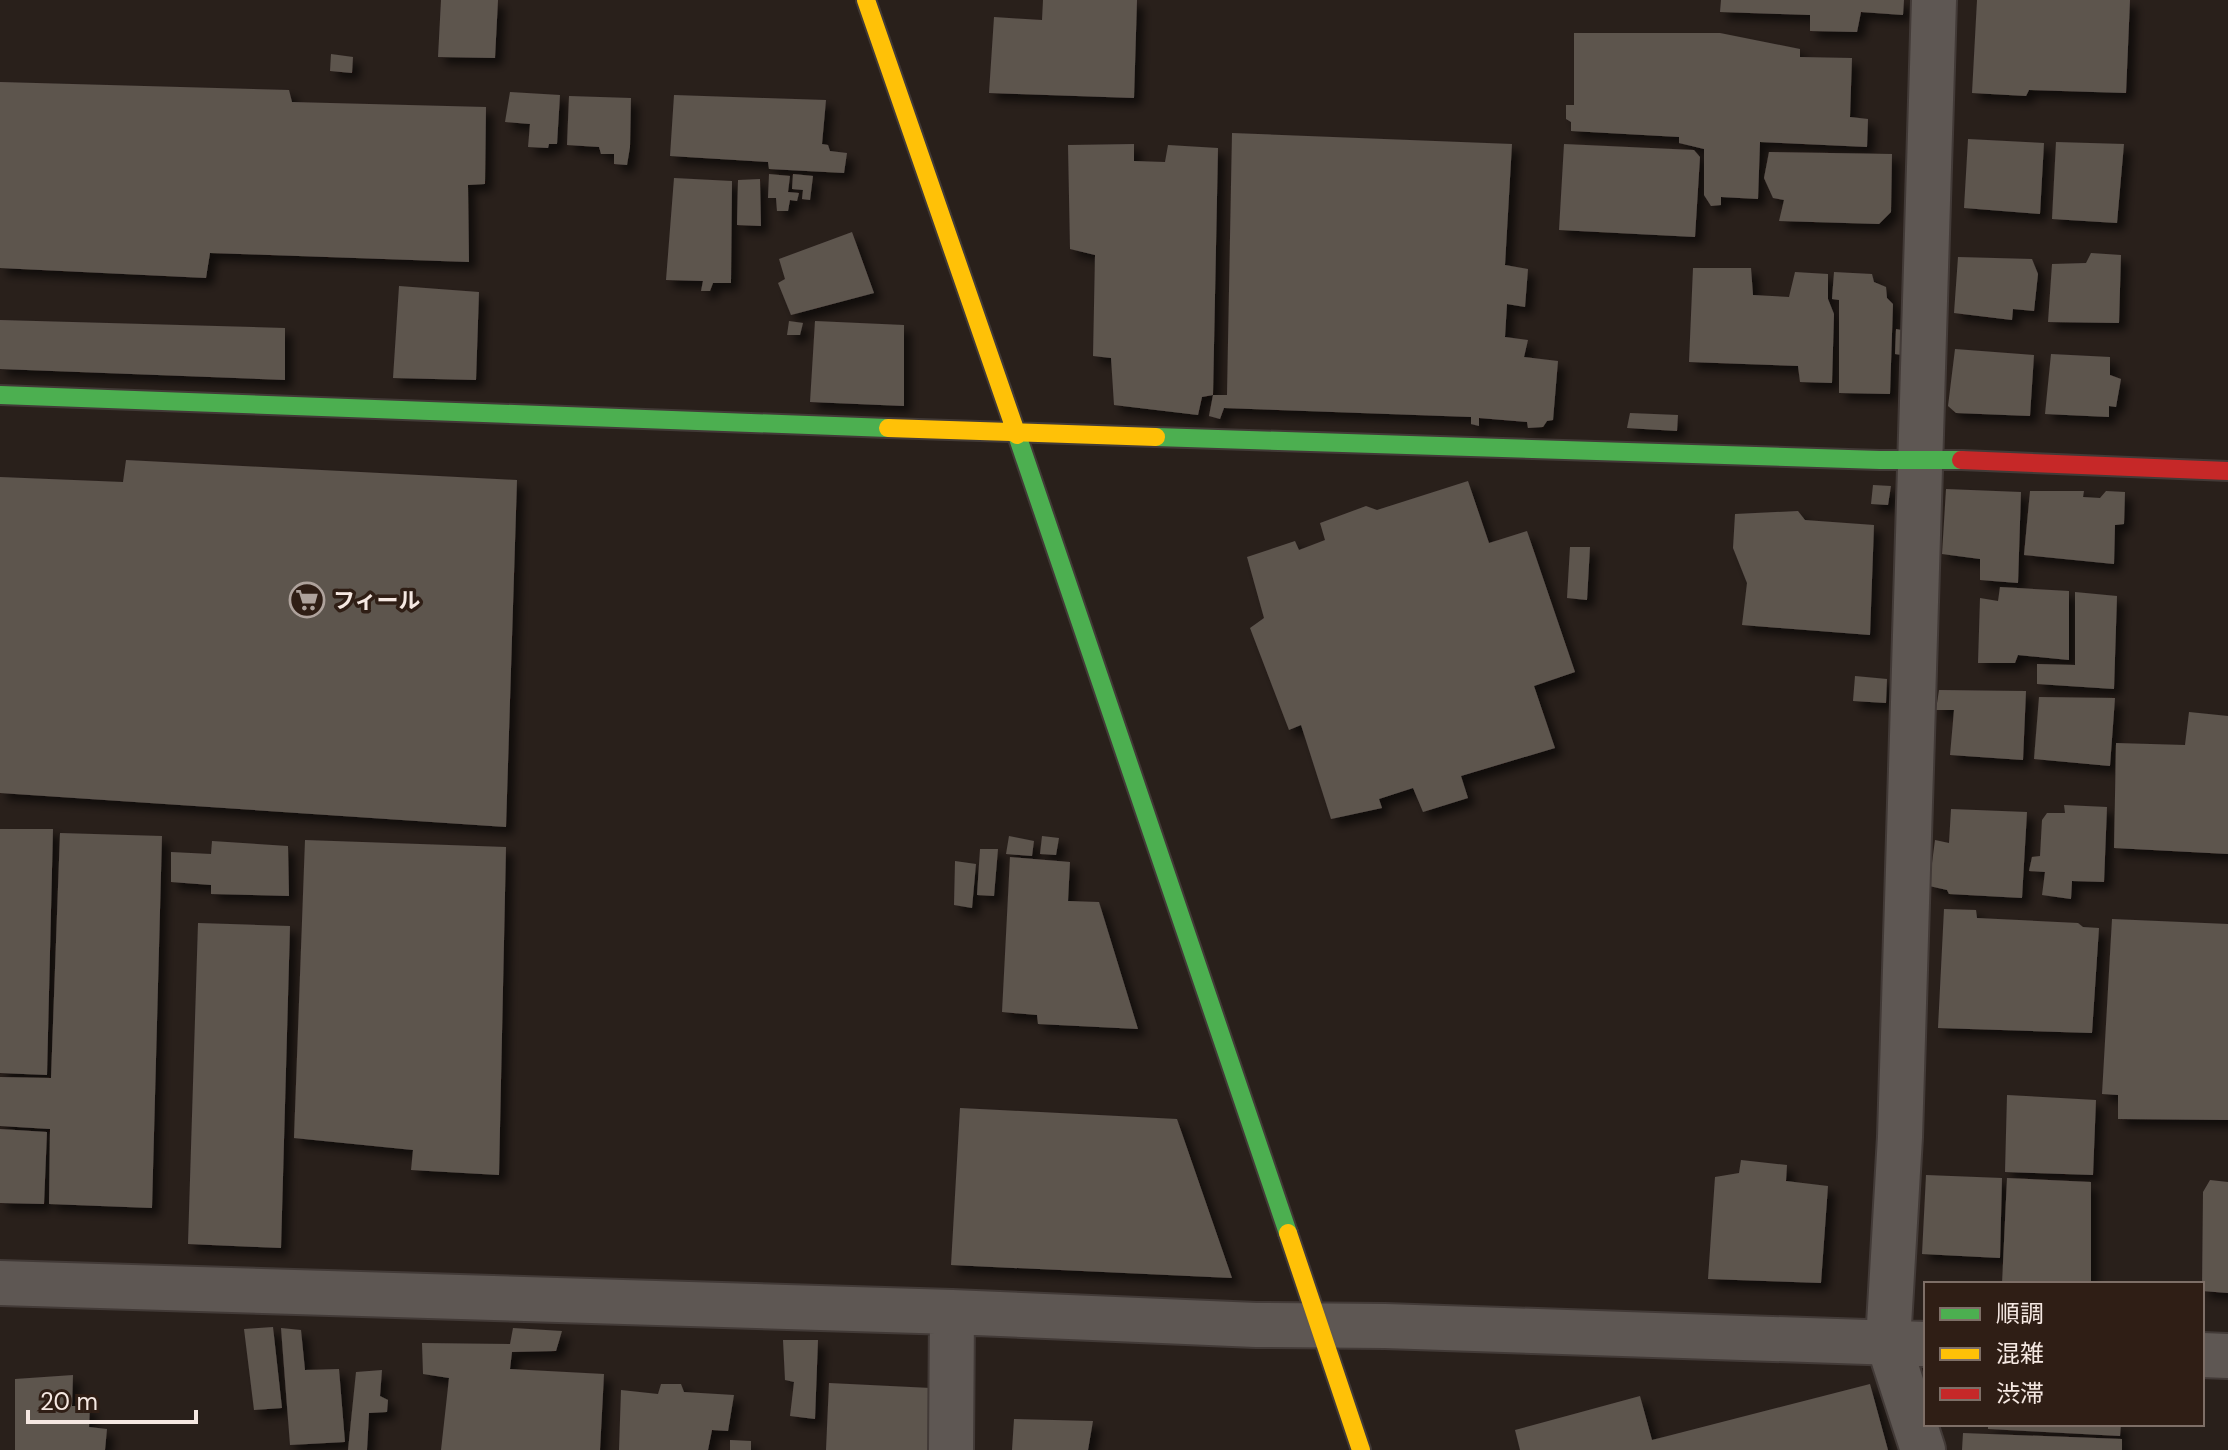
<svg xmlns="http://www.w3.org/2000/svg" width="2228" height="1450" font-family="'DM Sans','Noto Sans JP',sans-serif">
<defs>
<filter id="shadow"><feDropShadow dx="7" dy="7" stdDeviation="4" flood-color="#0009"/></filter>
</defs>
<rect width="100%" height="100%" fill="#29201b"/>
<path fill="#5d544e" filter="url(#shadow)" d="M441,0H498L495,58L438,57Z
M1043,0H1137L1134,98L989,93L994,17L1042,20Z
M1721,0H1904L1903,15L1861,12L1857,32L1810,31V15L1720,12Z
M1977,0H2130L2126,93L2029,90L2026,96L1972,93Z
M1574,33H1720L1800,49V57L1852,58L1850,117L1868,119L1867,147L1760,142L1758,199L1721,197V205L1711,206L1704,195V149L1679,143V137L1571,131V122L1566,119V105H1574Z
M331,54L353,57L352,73L330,71Z
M0,82L289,90L292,102L486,107L485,184L468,185L469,262L210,253L206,278L0,268Z
M510,92L560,95L557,144H549L548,148L528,147L530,124L505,122Z
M674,95L826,100L822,144L828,145L830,151L847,153L844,173L769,169L768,162L670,156Z
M569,96L631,98L630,147L627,165L614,164V154H601L599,147L567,145Z
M1232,133L1512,144L1505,265L1528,269L1525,307L1507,304L1505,337L1528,340L1524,357L1558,361L1553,420L1547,421L1543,427L1528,428L1527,422L1479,418V426L1471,424V417L1224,408L1220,419L1209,416L1213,395L1202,397L1198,415L1114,405L1111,358L1093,356L1095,255L1070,249L1068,145L1134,144V161L1165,162L1168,145L1218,148L1213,395H1227Z
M1968,139L2044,143L2040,214L1964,208Z
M2056,142L2124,144L2117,223L2052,219Z
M1564,144L1694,150L1700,157L1695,237L1559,230Z
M1769,152L1892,154L1891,212L1879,224L1779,221L1784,200L1773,198L1764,178Z
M769,174L790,176L788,192L799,193L797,201L790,200L788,211H777L776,198H768Z
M793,174L813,176L810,200L802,199L803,190L792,189Z
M674,178L732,181L731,283H713L710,291H701L703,281L666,280Z
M760,179L761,226L737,225L738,180Z
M852,232L874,293L791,315L778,283L785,279L779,259Z
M2091,253L2121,255L2119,323L2048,322L2052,264L2086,263Z
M1958,257L2032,259L2038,274L2034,311L2013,309L2012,320L1954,313Z
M1693,268H1751L1753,295L1789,297L1795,272L1828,274V299L1834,314L1832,383L1800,382L1798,366L1689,362Z
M1834,272L1872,274L1874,282L1886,287L1887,298L1893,304L1890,394L1839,393V300L1832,299Z
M399,286L479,292L476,380L393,378Z
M0,320L285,328V380L0,369Z
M789,321L803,323L800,335H787Z
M815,321L904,325V406L810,402Z
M1896,329L1911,332L1909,356L1895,354Z
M1955,349L2034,355L2030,416L1956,413L1948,406Z
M2051,354L2110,357V375L2121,379L2116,407L2109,406V417L2045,414Z
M1630,413L1678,415L1677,431L1627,428Z
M126,460L517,480L506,827L0,793V477L123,482Z
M1468,481L1489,543L1527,531L1575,672L1534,686L1555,748L1461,776L1468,798L1423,812L1413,788L1379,799L1382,808L1331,819L1301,725L1289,730L1250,628L1264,618L1247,557L1295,541L1299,550L1325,540L1320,523L1366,506L1377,510Z
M1873,485L1891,486L1888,505L1871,504Z
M1946,489L2021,492L2018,583L1980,580V559L1942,554Z
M2030,491H2084L2083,497L2100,498L2106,491L2125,492L2124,524L2115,525L2114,564L2024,555Z
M1798,511L1805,520L1874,525L1870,635L1742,625L1747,583L1733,548L1735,514Z
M1570,547H1590L1587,600L1567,598Z
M2000,587L2069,591V660L2018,655L2015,663H1978L1980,598L1998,601Z
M2075,592L2117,596L2114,689L2037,684V664L2075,665Z
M1855,676L1887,679L1886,703L1853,701Z
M1939,690L2026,691L2023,760L1950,755L1954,710H1936Z
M2039,697L2115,698L2110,766L2034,759Z
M2189,712L2228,716V854L2114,848L2116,743L2185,745Z
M2064,805L2107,807L2104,882L2072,881L2071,899L2042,895L2045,872L2029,871L2032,857L2040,856L2042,820L2047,813H2065Z
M1951,809L2027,812L2022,898L1949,894L1947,890L1929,886L1935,840L1949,843Z
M0,829H53L47,1075L0,1073Z
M60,833L162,836L152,1208L49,1204L50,1129L0,1126V1077L51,1078Z
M1009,836L1034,841L1032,856L1006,854Z
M1042,836L1059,838L1056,855L1040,854Z
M305,840L506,847L499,1175L411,1170L413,1150L294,1138Z
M212,841L288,846L289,896L211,894V885L171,882V852L211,854Z
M980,849H998L994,896L977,895Z
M1010,857L1070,862L1068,901L1099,902L1138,1029L1038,1024L1037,1015L1002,1012Z
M955,861L976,864L972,908L954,905Z
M1944,909L1976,910L1977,918L2078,923L2083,927L2099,928L2092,1033L1938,1028Z
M2112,919L2228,924V1120L2118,1119V1095L2102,1094Z
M198,923L290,926L281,1248L188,1244Z
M2007,1095L2096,1100L2093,1175L2005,1172Z
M960,1108L1177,1119L1232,1278L951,1265Z
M0,1129L47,1132L44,1204L0,1203Z
M1741,1160L1787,1165L1786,1181L1828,1186L1821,1283L1708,1279L1715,1177L1739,1173Z
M1926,1175L2002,1178L2000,1258L1922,1254Z
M2007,1178L2091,1182V1284H2002Z
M2210,1180L2228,1182V1293L2202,1291L2203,1192Z
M273,1327L282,1408L254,1410L244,1329Z
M281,1328L301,1330L305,1370L339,1369L345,1442L290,1445Z
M513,1328L562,1331L556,1351L512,1352L510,1369L604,1374L600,1450H441L449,1378L423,1374L422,1343L510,1344Z
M783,1340H818L815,1419L790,1416L794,1382L785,1380Z
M382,1370L380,1396L388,1400L387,1412L369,1413L367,1450H348L356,1372Z
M73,1375L72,1406H90L89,1427L107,1429L105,1450H15V1379Z
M829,1383L931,1388L928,1450H826Z
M661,1384H681L684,1392L734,1395L728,1431L712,1430L708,1450H619L621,1390L658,1394Z
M1870,1384L1888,1450H1520L1515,1430L1640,1396L1652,1440Z
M1014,1419L1093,1421L1088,1450H1012Z
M1988,1424H2121L2120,1436L1988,1429Z
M1963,1433L2122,1439V1450H1962Z
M730,1440L751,1441V1450H730Z"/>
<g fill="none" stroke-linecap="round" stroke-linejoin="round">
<g stroke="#423a37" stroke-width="48">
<path id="street" d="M0,1283L952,1312L1256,1325L1385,1326L1926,1344
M2202,1355L2228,1356
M951,1450L952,1312
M1923,1450L1888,1342L1900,1137L1934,0"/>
</g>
<g stroke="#423a37" stroke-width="22">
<path id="fast" d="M0,395L888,428
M1017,435L1288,1233
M1156,437L1880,460H1961"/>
</g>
<g stroke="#423a37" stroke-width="22">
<path id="slow" d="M866,0L1017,435
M888,428L1156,437
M1288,1233L1361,1450"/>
</g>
<g stroke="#423a37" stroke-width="22">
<path id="jam" d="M1961,460L2228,471"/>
</g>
<use href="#street" stroke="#5e5753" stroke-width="44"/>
<use href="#fast" stroke="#4caf50" stroke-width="18"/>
<use href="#slow" stroke="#ffc107" stroke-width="18"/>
<use href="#jam" stroke="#c62828" stroke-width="18"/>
</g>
<defs>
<g id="supermarket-ring" transform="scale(1.8)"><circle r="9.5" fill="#2f1e15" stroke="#aea29c" stroke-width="1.5"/><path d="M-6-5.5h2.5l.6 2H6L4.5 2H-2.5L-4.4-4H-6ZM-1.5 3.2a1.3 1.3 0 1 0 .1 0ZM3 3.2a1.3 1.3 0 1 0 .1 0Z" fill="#aea29c"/></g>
</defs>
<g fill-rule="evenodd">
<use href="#supermarket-ring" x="307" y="600"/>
</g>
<g text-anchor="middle" stroke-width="7" stroke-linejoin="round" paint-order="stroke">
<g font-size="22" font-weight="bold" fill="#f5e8e2" stroke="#2f1e15" text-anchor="start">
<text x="333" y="608">フィール</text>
</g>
</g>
<rect x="1924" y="1282" width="280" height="144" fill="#2f1e15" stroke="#7e6f67" stroke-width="2"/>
<rect x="1940" y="1308" width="40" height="12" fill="#4caf50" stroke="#7e6f67" stroke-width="2"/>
<text x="1996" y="1322" font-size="24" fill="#f5e8e2">順調</text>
<rect x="1940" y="1348" width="40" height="12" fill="#ffc107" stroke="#7e6f67" stroke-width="2"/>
<text x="1996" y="1362" font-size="24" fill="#f5e8e2">混雑</text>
<rect x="1940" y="1388" width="40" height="12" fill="#c62828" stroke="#7e6f67" stroke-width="2"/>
<text x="1996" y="1402" font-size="24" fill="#f5e8e2">渋滞</text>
<path d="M28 1410v12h168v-12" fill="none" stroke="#f5e8e2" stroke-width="4"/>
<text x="40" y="1410" font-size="24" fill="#f5e8e2" stroke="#2f1e15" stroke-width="6" paint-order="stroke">20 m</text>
</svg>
